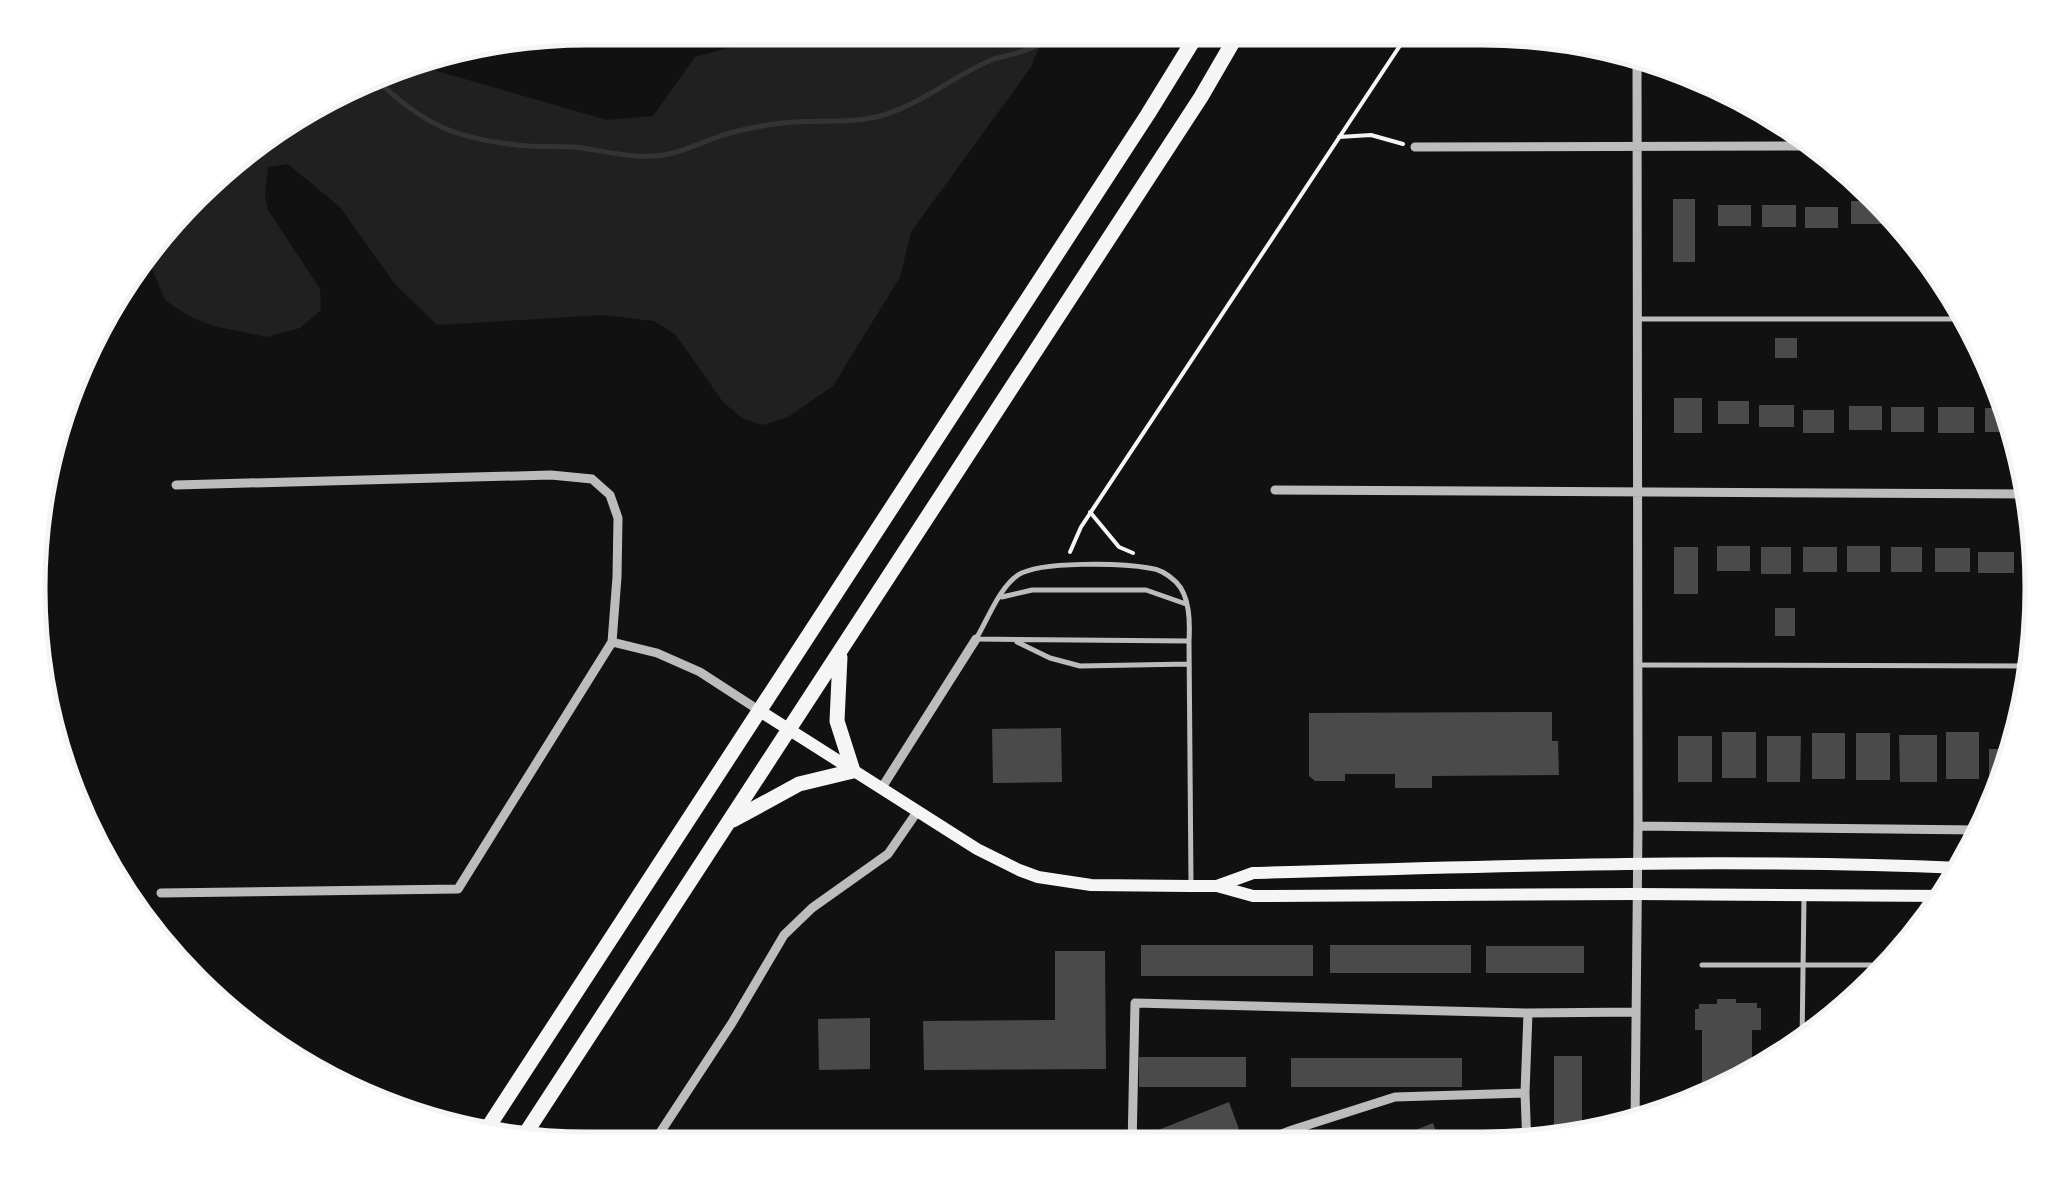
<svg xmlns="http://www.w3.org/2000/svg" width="2070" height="1177" font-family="Rubik,sans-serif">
<rect width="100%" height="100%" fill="#111"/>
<path fill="#202020" d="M799,28H1047L1031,67L911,232L900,277L833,386L788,417L763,425L742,418L723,402L675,334L654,321L603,315L437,325L395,284L340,207L288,164L268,167L265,196L268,210L320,289L321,310L300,328L267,337L213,326L187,315L165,300L150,264L141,256L247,143L409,57L415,56L423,67L607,120L653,116L695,57Z"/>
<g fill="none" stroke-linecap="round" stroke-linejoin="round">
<path stroke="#333" stroke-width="5" d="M373,76C423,126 458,140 528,146C543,147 558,146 574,147C603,150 635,160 664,155C682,152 698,144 715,138C733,131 755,127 774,124C809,118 846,125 880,116C920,105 952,77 989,61C1001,56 1014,55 1026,50C1045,42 1063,35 1082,28"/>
</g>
<path fill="#4a4a4a" d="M1673,199H1695V262H1673Z
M1851,201H1872L1884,213V224H1851Z
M1718,205H1751V226H1718Z
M1762,205H1796V227H1762Z
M1805,207H1838V228H1805Z
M1775,338H1797V358H1775Z
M1674,398H1702V433H1674Z
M1718,401H1749V424H1718Z
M1759,405H1794V427H1759Z
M1849,406H1882V430H1849Z
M1891,407H1924V432H1891Z
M1938,407H1974V433H1938Z
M1985,408H2002L2012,432H1985Z
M1803,410H1834V433H1803Z
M1717,546H1750V571H1717Z
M1847,546H1880V572H1847Z
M1674,547H1698V594H1674Z
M1761,547H1791V574H1761Z
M1803,547H1837V572H1803Z
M1891,547H1922V572H1891Z
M1935,548H1970V572H1935Z
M2027,548H2032V569H2027Z
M1978,552H2014V573H1978Z
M1775,608H1795V636H1775Z
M1552,712V741H1558L1559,775L1432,776V788H1395V774H1345V781H1315L1309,776V713Z
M1061,728L1062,782L993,783L992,729Z
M1722,732H1756V778H1722Z
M1946,732H1979V779H1946Z
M1812,733H1845V779H1812Z
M1856,733H1890V780H1856Z
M1899,735H1937V782H1900Z
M1678,736H1712V782H1678Z
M1767,736H1801L1800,782H1767Z
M1989,749H2011L2000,775H1989Z
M1141,945H1313V976H1141Z
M1330,945H1471V973H1330Z
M1486,946H1584V973H1486Z
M1055,951H1105L1106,1069L924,1070L923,1021L1055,1020Z
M1717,999H1736V1003H1757V1008H1761V1030H1752V1079L1702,1101V1030H1695V1009H1699V1004H1717Z
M870,1018V1069L819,1070L818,1019Z
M1554,1056H1582V1136L1554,1141Z
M1139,1057H1246V1087H1139Z
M1291,1058H1462V1087H1291Z
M1229,1102L1239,1129L1191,1148H1136L1133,1140Z
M1433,1123L1442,1148H1371Z"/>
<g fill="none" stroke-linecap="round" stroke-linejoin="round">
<path stroke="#f5f5f5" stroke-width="4" d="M1339,137L1371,135L1403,144
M1090,512L1119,547L1133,553
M1070,552L1081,527L1411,29"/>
<path stroke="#bcbcbc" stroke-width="5" d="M1638,319H1965
M1002,597L1032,590H1146L1186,604
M1189,641C1190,622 1190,596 1176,582C1169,575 1159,569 1149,568C1122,563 1040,561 1018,575C999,588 988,619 976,639L1189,641L1191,883
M1017,642L1050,658L1080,666L1189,664
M1640,665L2032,666
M1702,965H1895
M1802,1044L1804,897"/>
<path stroke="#bcbcbc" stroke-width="9" d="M1415,147L1817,146
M1275,490L2032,494
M612,642L657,653L700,672L760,711
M881,789L976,639
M1638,826L1977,830
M161,893L458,889L612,642L617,577L618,518L610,495L592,479L551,475L176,485
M1635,1125L1638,826L1637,52
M1527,1147L1525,1093L1528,1013
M650,1148L732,1023L784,935L812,908L888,854L917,812
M1132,1148L1135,1003L1528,1013L1636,1012
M1246,1148L1292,1130L1395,1097L1525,1093"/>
<path stroke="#f5f5f5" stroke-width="12" d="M760,711L977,849L1019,870L1038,877L1091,885L1191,886H1217L1253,873C1489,866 1725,858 1961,868
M1217,886L1253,896L1636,894L1950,896"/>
<path stroke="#f5f5f5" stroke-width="15" d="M733,820L799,784L853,771L837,721L840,657
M483,1135L1148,114L1201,28
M520,1142L1201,97L1241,28"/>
</g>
<path d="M0 0H2070V1177H0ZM588 45H1482A543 543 0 0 1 2025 588V589A543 543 0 0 1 1482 1132H588A543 543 0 0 1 45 589V588A543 543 0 0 1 588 45Z" fill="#fff" fill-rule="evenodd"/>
<path fill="none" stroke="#f5f5f5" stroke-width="5" d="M588 45H1482A543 543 0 0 1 2025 588V589A543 543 0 0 1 1482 1132H588A543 543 0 0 1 45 589V588A543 543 0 0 1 588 45Z"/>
</svg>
